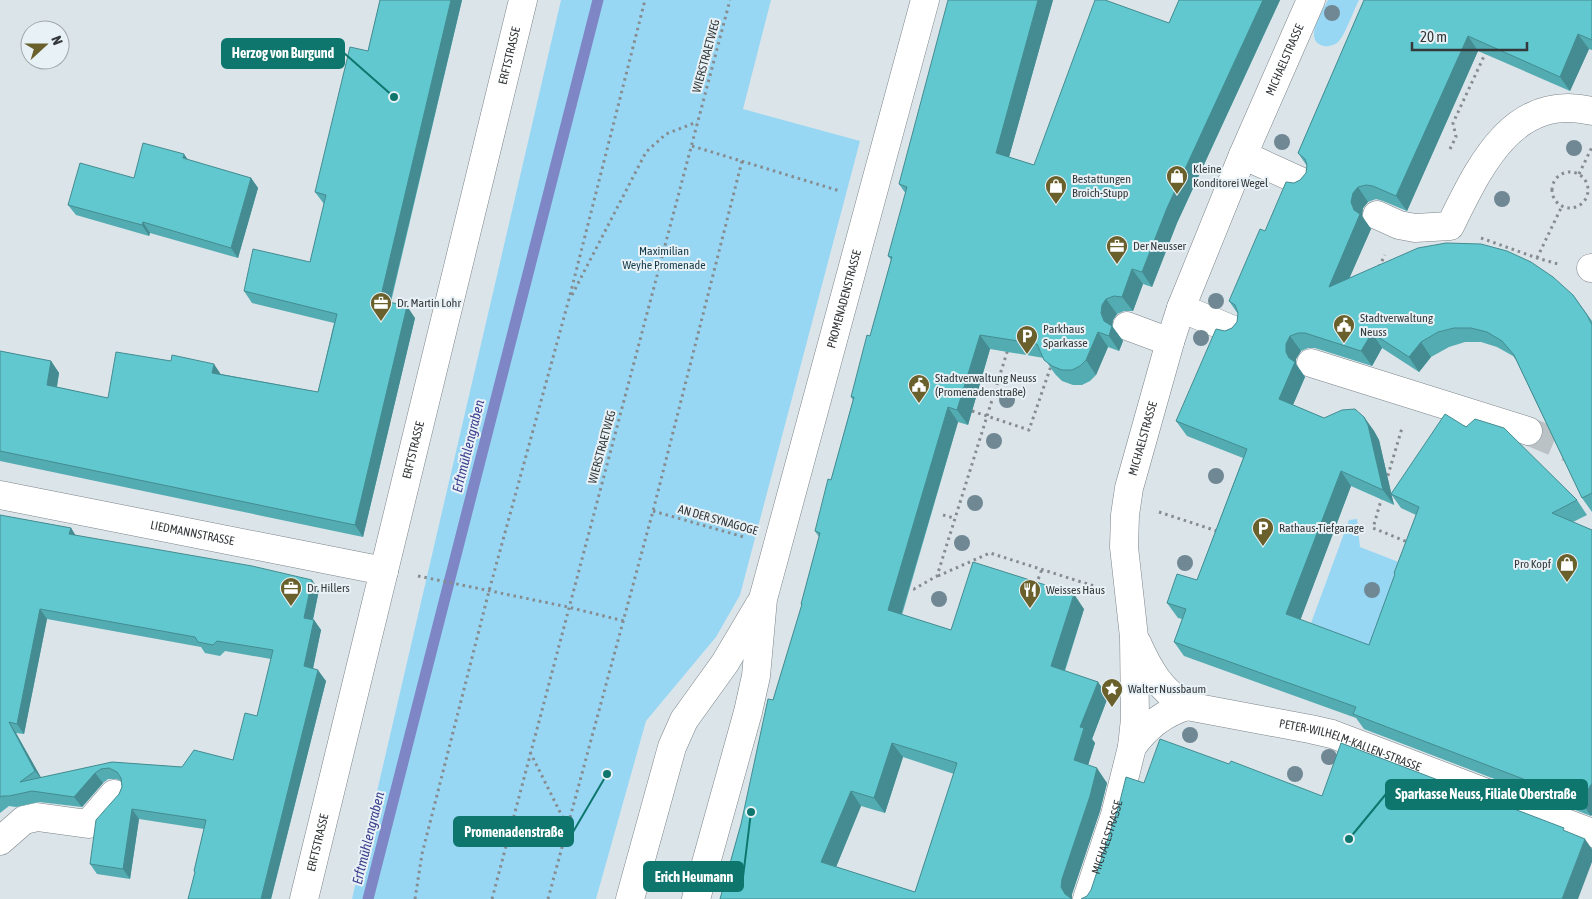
<svg xmlns="http://www.w3.org/2000/svg" width="1592" height="899" font-family="'Asap Condensed',sans-serif">
<rect width="100%" height="100%" fill="#dbe4e9"/>
<path fill="#98d7f3" d="M561,0H771L743,109L860,141L740,595L716,637L646,721L596,899H352Z
M1328,0H1359C1354,9 1345,36 1338,42C1335,45 1328,47 1324,46C1302,41 1322,12 1328,0Z
M1357,519L1360,547L1401,563L1372,647L1311,623L1349,520Z"/>
<g fill="none" stroke-linecap="round" stroke-linejoin="round">
<path stroke="#7e86c5" stroke-width="11" d="M368,899L598,0"/>
<path stroke="#bac2c6" stroke-width="28" stroke-dasharray="28 14" stroke-linecap="butt" d="M1528,431L1592,458"/>
<g stroke="#7c8489" stroke-width="29">
<g id="minor">
<path d="M1243,155L1302,182"/>
<path d="M1377,215L1399,225L1415,228L1450,226C1479,168 1512,92 1592,111"/>
<path d="M1591,268H1592"/>
<path d="M1181,308L1233,330"/>
<path d="M1127,326L1170,342"/>
<path d="M1311,363L1528,431"/>
<path id="s1" d="M0,495L384,571"/>
<path id="s2" d="M1137,643C1149,670 1161,691 1187,706L1310,729L1332,734L1592,833"/>
<path d="M1132,747C1146,727 1163,713 1187,706"/>
<path d="M0,841L24,820L37,817L88,824L114,794"/>
<path id="s3" d="M304,899L523,0"/>
<path d="M630,899L672,747L684,720L725,663L760,604"/>
<path id="s4" d="M696,899L748,712L756,676L763,599L925,0"/>
<path id="s5" d="M1087,899L1115,815L1132,747L1135,719L1134,637L1124,547L1125,515L1129,488L1170,342L1181,308L1243,155L1311,0"/>
</g>
</g>
<path stroke="#868c90" stroke-width="3" stroke-dasharray="2.5 4" stroke-linecap="butt" d="M692,146L840,191
M1450,149L1456,137L1453,123L1486,52
M1552 190a18 18 0 1 1 36 0a18 18 0 1 1-36 0Z
M1579,174L1592,147
M1481,238L1537,258L1558,264
M1537,258L1562,206
M1379,267L1385,255
M572,295L646,152L666,134L697,122
M972,411L1029,430L1051,366
M1386,482L1402,428
M1382,497L1373,528L1410,543
M653,511L744,537
M1159,512L1220,532
M943,515L954,518
M418,576L568,607L624,621
M938,576L990,553L1094,586
M1036,585L1042,569
M907,587L914,589L937,576L1008,349
M530,752L567,826
M415,899L422,854L489,591L569,299L645,0
M492,899L730,0
M548,899L653,511L742,161"/>
<use href="#minor" stroke="#fff" stroke-width="28"/>
</g>
<g fill="#6f8893">
<circle cx="1332" cy="13" r="8"/>
<circle cx="1282" cy="142" r="8"/>
<circle cx="1574" cy="148" r="8"/>
<circle cx="1502" cy="199" r="8"/>
<circle cx="1216" cy="301" r="8"/>
<circle cx="1201" cy="338" r="8"/>
<circle cx="1007" cy="400" r="8"/>
<circle cx="994" cy="441" r="8"/>
<circle cx="1216" cy="476" r="8"/>
<circle cx="975" cy="503" r="8"/>
<circle cx="962" cy="543" r="8"/>
<circle cx="1185" cy="563" r="8"/>
<circle cx="1372" cy="590" r="8"/>
<circle cx="939" cy="599" r="8"/>
<circle cx="1190" cy="735" r="8"/>
<circle cx="1329" cy="757" r="8"/>
<circle cx="1295" cy="774" r="8"/>
</g>
<path fill="#53acb2" fill-rule="evenodd" d="M380,0H462L391,302L415,318L363,537L0,461V351L51,361L59,373L57,387L108,398L221,374L318,392L334,323L252,303L244,291L310,262L324,204L315,192L368,51Z
M1053,0L1009,157L1034,165L1169,23L1179,0H1280L1177,223L1152,287L1143,284L1133,311H1124L1117,314L1113,320L1112,326L1123,341L1119,351L1108,347L1096,375L1090,381L1082,385H1073L1062,381L1055,374L1044,358L990,349L968,425L958,422L902,615L951,630L1084,609L1065,671L1098,682L1108,697L1092,739L1095,743L1088,765L1107,783L1100,811L1072,894V899H720L741,824L773,700L802,605L801,604L819,537L815,531L831,480L853,400L851,397L870,336L891,260L888,256L906,194L899,184ZM903,757L954,774L915,892L836,867L861,806L885,813Z
M1364,0H1592V50L1589,49L1570,91L1478,51L1407,211L1383,201L1376,199L1368,202L1363,208L1362,216L1371,229L1349,278L1573,295L1592,321V512L1582,498L1516,360L1513,356L1497,347L1481,342H1465L1449,347L1431,357L1419,372L1382,348L1372,366L1315,348H1308L1301,351L1296,359V364L1305,377L1293,405L1324,418L1364,417L1374,431L1379,440L1391,493L1577,500L1587,515L1573,522L1592,530L1591,816L1364,729L1356,718L1184,656L1174,642L1182,619L1178,618L1167,603L1197,580L1243,458L1187,436L1176,421L1225,331L1232,328L1237,322L1238,314L1229,301L1265,231L1294,183L1300,180L1306,173L1307,166L1298,153ZM1351,486L1394,505L1391,494L1401,508L1416,515L1394,573L1395,574L1369,645L1300,620Z
M188,160L251,178L258,188L238,258L150,233L149,236L76,215L68,205L134,178Z
M0,515L71,528L75,535L319,590L313,620H314L321,630L313,669L326,681L271,899H188L195,873L194,871L204,829L139,819L130,879L97,874L90,864L122,787L121,781L116,779H108L103,783L82,807L39,802L16,807L9,806L0,813ZM47,619L201,647L205,653L220,656L225,651L271,659L257,716L233,760L182,767L112,762L41,778L16,733L24,734Z"/>
<path fill="#448c91" d="M451,0H462L388,311L380,300Z
M1038,0H1053L1006,168L996,153Z
M1263,0H1280L1177,223L1152,287L1142,272L1167,208Z
M1578,34L1589,49L1570,91L1560,77Z
M1468,36L1478,51L1407,211L1396,196Z
M184,154L191,164L183,158Z
M251,178L258,188L238,258L231,248Z
M1358,187L1368,202L1363,208L1362,216L1371,229L1339,302L1329,287L1354,210L1351,202L1353,193Z
M143,222L150,233L149,236L142,225Z
M1132,269L1143,284L1133,311L1122,297Z
M1106,299L1117,314L1113,320L1112,328V326L1123,341L1119,351L1109,336L1104,321L1101,313L1102,305Z
M407,306L415,318L363,537L355,525Z
M1098,332L1108,347L1096,375L1086,360Z
M1372,333L1382,348L1372,366L1361,351Z
M980,335L990,349L968,425L957,410Z
M1290,336L1301,351L1296,359V364L1305,377L1289,414L1279,399L1286,352V344Z
M1421,342L1431,357L1419,372L1409,357Z
M51,361L59,373L55,397L47,385Z
M214,364L222,376L212,373Z
M948,407L958,422L898,625L888,610Z
M1364,417L1374,431L1379,440L1394,505L1383,490Z
M1341,471L1351,486L1297,629L1286,614Z
M71,528L78,539L69,534Z
M312,580L319,590L311,628L304,618Z
M1074,594L1084,609L1061,681L1051,666Z
M40,609L47,619L24,734L17,724Z
M314,620L321,630L311,677L304,666Z
M318,670L326,681L271,899H261Z
M1098,682L1108,697L1092,739L1095,743L1085,775L1074,760L1080,727Z
M9,722L16,733L43,781L35,771Z
M892,743L903,757L885,813L874,798Z
M1097,768L1107,783L1100,811L1072,894V899L1065,894L1061,887L1062,879Z
M95,773L103,783L82,807L74,797Z
M1592,783V815L1591,816L1581,801Z
M851,791L861,806L832,877L821,862Z
M132,809L139,819L130,879L123,869Z
M1585,839L1592,849V862L1578,899H1562Z"/>
<path fill="#61c8cf" stroke="#448c91" fill-rule="evenodd" d="M380,0H451L380,300L407,306L355,525L0,451V351L51,361L47,385L108,398L116,352L171,361L172,355L214,364L212,373L318,392L337,314L244,291L253,249L310,262L326,195L315,192L350,47L368,51Z
M948,0H1038L996,153L1034,165L1095,0H1105L1169,23L1179,0H1263L1167,208L1142,272L1132,269L1122,297L1114,296L1106,299L1102,305L1101,313L1104,321L1112,326L1109,336L1098,332L1086,360L1080,366L1072,370H1062L1052,366L1044,360L1037,344L980,335L957,410L948,407L888,610L951,630L973,562L1074,594L1051,666L1098,682L1080,727L1084,728L1074,760L1097,768L1090,796L1062,879L1061,887L1065,894L1072,899H720L741,824L768,699L773,700L802,604H801L820,533L815,531L828,479L831,480L854,397H851L867,335L870,336L892,257L888,256L907,187L899,184ZM892,743L957,763L915,892L821,862L851,791L874,798Z
M1364,0H1592V40L1578,34L1560,77L1468,36L1396,196L1373,186L1366,185L1358,187L1353,193L1351,202L1354,210L1360,214L1329,287L1418,248L1446,243L1481,244L1507,251L1531,262L1553,277L1573,295L1587,315L1592,325V493L1582,498L1514,355L1502,341L1487,332L1471,328H1454L1438,332L1421,342L1409,357L1372,333L1361,351L1305,333H1298L1290,336L1286,344V352L1289,358L1295,362L1279,399L1324,418L1342,410L1355,409L1364,417L1368,425L1383,490L1341,471L1286,614L1369,645L1395,574L1394,573L1419,507L1391,494L1445,414L1466,427L1475,419L1504,428L1577,500L1552,513L1592,530V783L1581,801L1353,714L1356,707L1174,642L1186,609L1167,603L1177,574L1197,580L1247,449L1176,421L1216,329L1225,331L1232,328L1237,322L1238,313L1235,305L1229,301L1260,229L1265,231L1286,182L1294,183L1300,180L1306,173L1307,165L1305,159L1298,153Z
M143,143L184,154L183,158L251,178L231,248L143,222L142,225L68,205L80,163L134,178Z
M0,515L71,528L69,534L252,566L312,580L304,618L314,620L304,666L318,670L261,899H188L195,872L194,871L206,820L132,809L123,869L90,864L96,820L119,794L122,787L121,778L117,772L109,768L101,769L95,773L74,797L32,791L9,796H2L0,797ZM40,609L195,637L198,642L213,645L217,641L273,650L257,716L245,713L233,760L194,750L182,767L112,762L20,782L35,771L9,722L17,724Z
M1160,739L1229,764L1231,761L1322,796L1341,743L1564,828L1563,830L1585,839L1562,899H1081L1087,896L1091,890L1119,805L1126,777L1144,783Z"/>
<defs>
<g id="shop-pin" transform="scale(1.125)"><path d="M0 17L-7.5 6A9.5 9.5 0 1 1 7.5 6Z" fill="#69602c" stroke="#e8f2f6"/><path d="M-5-2.5h2.3a2.7 3.5 0 0 1 5.4 0H5L5.5 6h-11ZM-1.5-2.5h3a1.5 2.3 0 0 0-3 0Z" fill="#fff"/></g>
<g id="office-pin" transform="scale(1.125)"><path d="M0 17L-7.5 6A9.5 9.5 0 1 1 7.5 6Z" fill="#69602c" stroke="#e8f2f6"/><path d="M-6-3h4V-5.5h4V-3h4V5H-6ZM-1-4.5V-3h2v-1.5ZM-6 0V1H6V0Z" fill="#fff"/></g>
<g id="civic-pin" transform="scale(1.125)"><path d="M0 17L-7.5 6A9.5 9.5 0 1 1 7.5 6Z" fill="#69602c" stroke="#e8f2f6"/><path d="M-.6-6.5H3V-4.5H.6V-3L4-1V1h2V6H-6V1h2V-1L-.6-3ZM-1.2 2.5V6h2.4V2.5Z" fill="#fff"/></g>
<g id="parking-pin" transform="scale(1.125)"><path d="M0 17L-7.5 6A9.5 9.5 0 1 1 7.5 6Z" fill="#69602c" stroke="#e8f2f6"/><path d="M-3.5-5.5H1a3.5 3.5 0 0 1 0 7H-1V5.5H-3.5ZM-1-3.4V-.6H.8a1.4 1.4 0 0 0 0-2.8Z" fill="#fff"/></g>
<g id="restaurant-pin" transform="scale(1.125)"><path d="M0 17L-7.5 6A9.5 9.5 0 1 1 7.5 6Z" fill="#69602c" stroke="#e8f2f6"/><path d="M-5-6h1v4h1v-4h1v4h1v-4h1v5L-1.5 .5V6h-2V.5L-5-1ZM5-6V6H3V1.5H1.5Q1.5-4 5-6Z" fill="#fff"/></g>
<g id="sight-pin" transform="scale(1.125)"><path d="M0 17L-7.5 6A9.5 9.5 0 1 1 7.5 6Z" fill="#69602c" stroke="#e8f2f6"/><path d="M0-6L1.8-2.2L6-1.7L2.9 1.2L3.7 5.4L0 3.3L-3.7 5.4L-2.9 1.2L-6-1.7L-1.8-2.2Z" fill="#fff"/></g>
</defs>
<g fill-rule="evenodd">
<use href="#shop-pin" x="1177" y="176"/>
<use href="#shop-pin" x="1056" y="186"/>
<use href="#office-pin" x="1117" y="246"/>
<use href="#office-pin" x="381" y="303"/>
<use href="#civic-pin" x="1344" y="325"/>
<use href="#parking-pin" x="1027" y="336"/>
<use href="#civic-pin" x="919" y="385"/>
<use href="#parking-pin" x="1263" y="528"/>
<use href="#shop-pin" x="1567" y="564"/>
<use href="#office-pin" x="291" y="588"/>
<use href="#restaurant-pin" x="1030" y="590"/>
<use href="#sight-pin" x="1112" y="689"/>
</g>
<g text-anchor="middle" stroke-width="4" stroke-linejoin="round" paint-order="stroke">
<g font-size="12" fill="#36393b" stroke="#e8f2f6">
<text dy="4" stroke="none"><textPath href="#s3" startOffset="868">ERFTSTRASSE</textPath></text>
<text transform="translate(706 56) rotate(-75)" y="4">WIERSTRAETWEG</text>
<text dy="4" stroke="none"><textPath href="#s5" startOffset="875">MICHAELSTRASSE</textPath></text>
<text dy="4" stroke="none"><textPath href="#s4" startOffset="619">PROMENADENSTRASSE</textPath></text>
<text dy="4" stroke="none"><textPath href="#s5" startOffset="470">MICHAELSTRASSE</textPath></text>
<text transform="translate(602 447) rotate(-75)" y="4">WIERSTRAETWEG</text>
<text dy="4" stroke="none"><textPath href="#s3" startOffset="462">ERFTSTRASSE</textPath></text>
<text transform="translate(718 520) rotate(16)" y="4">AN DER SYNAGOGE</text>
<text dy="4" stroke="none"><textPath href="#s1" startOffset="196">LIEDMANNSTRASSE</textPath></text>
<text dy="4" stroke="none"><textPath href="#s2" startOffset="250">PETER-WILHELM-KALLEN-STRASSE</textPath></text>
<text dy="4" stroke="none"><textPath href="#s5" startOffset="65">MICHAELSTRASSE</textPath></text>
<text dy="4" stroke="none"><textPath href="#s3" startOffset="58">ERFTSTRASSE</textPath></text>
</g>
<g font-size="12" fill="#36393b" stroke="#e8f2f6" text-anchor="start">
<text x="1193" y="173">Kleine<tspan x="1193" dy="14">Konditorei Wegel</tspan></text>
<text x="1072" y="183">Bestattungen<tspan x="1072" dy="14">Broich-Stupp</tspan></text>
<text x="1133" y="250">Der Neusser</text>
<text x="397" y="307">Dr. Martin Lohr</text>
<text x="1360" y="322">Stadtverwaltung<tspan x="1360" dy="14">Neuss</tspan></text>
<text x="1043" y="333">Parkhaus<tspan x="1043" dy="14">Sparkasse</tspan></text>
<text x="935" y="382">Stadtverwaltung Neuss<tspan x="935" dy="14">(Promenadenstraße)</tspan></text>
<text x="1279" y="532">Rathaus-Tiefgarage</text>
<text x="1551" y="568" text-anchor="end">Pro Kopf</text>
<text x="307" y="592">Dr. Hillers</text>
<text x="1046" y="594">Weisses Haus</text>
<text x="1128" y="693">Walter Nussbaum</text>
</g>
<g font-size="12" fill="#163c4c" stroke="#e8f2f6">
<text x="664" y="255">Maximilian<tspan x="664" dy="14">Weyhe Promenade</tspan></text>
</g>
<g font-size="14" font-style="italic" fill="#3f418e" stroke="#e8f2f6">
<text transform="translate(468 446) rotate(-76)" y="5">Erftmühlengraben</text>
<text transform="translate(368 838) rotate(-76)" y="5">Erftmühlengraben</text>
</g>
</g>
<path fill="none" stroke="#0f766e" stroke-width="2" d="M394 97L344 53M1349 839L1386 794M607 774L573 832M751 812L743 877"/>
<g fill="#0f766e" stroke="#e8f2f6" stroke-width="2">
<circle cx="394" cy="97" r="5"/>
<circle cx="1349" cy="839" r="5"/>
<circle cx="607" cy="774" r="5"/>
<circle cx="751" cy="812" r="5"/>
</g>
<g fill="#0f766e" stroke="#0f766e" stroke-width="2">
<rect x="222" y="39" width="122" height="29" rx="5"/>
<rect x="1386" y="780" width="201" height="29" rx="5"/>
<rect x="454" y="817" width="119" height="29" rx="5"/>
<rect x="644" y="862" width="99" height="29" rx="5"/>
</g>
<g font-size="14" text-anchor="middle" font-weight="bold" fill="#fff">
<text x="283" y="58">Herzog von Burgund</text>
<text x="1486" y="799">Sparkasse Neuss, Filiale Oberstraße</text>
<text x="514" y="837">Promenadenstraße</text>
<text x="694" y="882">Erich Heumann</text>
</g>
<g transform="translate(45 45) rotate(69)"><circle r="24" fill="#e8f2f6" stroke="#a1a8ab"/>
<path d="M0-4L9 19L0 12L-9 19Z" fill="#69602c"/>
<text y="-8" font-size="14" font-weight="bold" text-anchor="middle" fill="#36393b">N</text>
</g>
<path d="M1412 42v8h115v-8" fill="none" stroke="#36393b" stroke-width="2.5"/>
<text x="1420" y="42" font-size="15" fill="#36393b" stroke="#e8f2f6" stroke-width="4" paint-order="stroke">20 m</text>
</svg>
